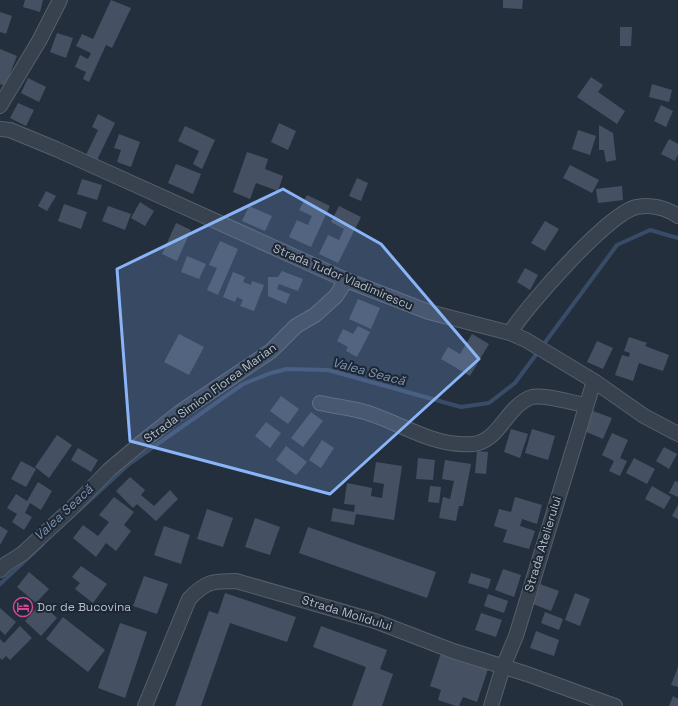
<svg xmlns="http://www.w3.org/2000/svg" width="678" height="706" font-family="'Space Grotesk',sans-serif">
<rect width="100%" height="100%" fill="#242f3e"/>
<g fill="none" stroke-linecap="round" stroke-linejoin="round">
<path stroke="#394c67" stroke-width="4" d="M77,512L129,464L243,384L271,373L287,369L328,370L461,407L489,403L515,383L617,245L650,230L678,238
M0,584L43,544"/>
</g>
<path fill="#455162" d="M25,0H43L40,12L23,7Z
M111,0L131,8L112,48L106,45L89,82L83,79L86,72L75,67L80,55L88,59L91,53L76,46L82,34L93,39Z
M503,0H523L522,9L503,8Z
M0,12L12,16L6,34L0,32Z
M620,27H632L631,46H620Z
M57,33L73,38L66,58L50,52Z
M0,49L17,56L5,86L0,84Z
M591,77L603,85L598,92L625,111L617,124L577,97Z
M28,78L46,87L39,102L21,93Z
M652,84L672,90L669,102L649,97Z
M18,103L34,110L26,126L10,118Z
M661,105L673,111L666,127L654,121Z
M98,114L115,123L97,160L86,155L98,130L92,127Z
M279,123L296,131L288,150L271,142Z
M599,125L613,133L616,160L606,162L604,150H599Z
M185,126L215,140L202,169L193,164L199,151L178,141Z
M578,130L596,136L590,155L572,149Z
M119,134L140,142L131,167L117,162L121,150L114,148Z
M669,139L678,144V154L675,161L661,154Z
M247,152L268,159L265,169L283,176L278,191L256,183L250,199L233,192Z
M176,164L201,174L193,194L168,183Z
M570,165L599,180L592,193L563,178Z
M357,178L368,183L361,201L349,196Z
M82,179L102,185L97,200L77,194Z
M622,186L623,200L598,203L596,189Z
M46,191L56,196L47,211L38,206Z
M307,195L330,206L311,247L289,237L297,220L308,225L312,216L299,210Z
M140,202L154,211L145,226L131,218Z
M64,204L87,212L81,229L58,221Z
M108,206L131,214L125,230L102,221Z
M249,206L272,216L265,231L242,221Z
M339,206L361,217L338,263L319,254L328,235L339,240L344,229L331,222Z
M545,221L559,229L545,251L531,243Z
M176,223L191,230L177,261L162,254Z
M220,241L238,249L218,295L207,290L217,268L209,265Z
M187,256L206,264L199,279L181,272Z
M525,268L538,275L530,290L517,282Z
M282,271L303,279L298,291L279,284L277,289L290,294L286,304L268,296V277H278Z
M233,272L245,277L243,282L251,285L252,281L264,285L254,311L240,306L243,300L237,297L235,302L223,297Z
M358,299L380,308L371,329L349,319Z
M358,326L370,332L357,357L346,351L348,347L337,341L343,329L353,334Z
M179,334L204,347L189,375L164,362Z
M472,334L489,344L470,376L441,359L448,347L460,354Z
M629,337L647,343L645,346L669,355L663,371L639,363L633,381L615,375L622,355L629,357L630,353L624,351Z
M597,341L613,348L603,369L587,362Z
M281,396L299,409L288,424L270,411Z
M593,411L612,418L603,439L584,431Z
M311,412L323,421L303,447L291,438Z
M266,422L281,433L270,448L255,436Z
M511,429L528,434L520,458L504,452Z
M532,429L555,436L548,460L525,453Z
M612,433L628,440L620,458L627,461L620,476L609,471L614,461L602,455Z
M57,435L72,445L49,478L35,467Z
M322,440L334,448L321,468L309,460Z
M286,446L307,462L296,475L276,460Z
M664,447L677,454L669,469L656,461Z
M78,448L98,460L91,472L71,460Z
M477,451L488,452L486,474L475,473Z
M418,458L435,460L433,480L416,479Z
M634,458L655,469L647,484L626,473Z
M445,460L471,464L463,506H459L456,521L439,518L443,497L450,499L454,481L442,479Z
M21,461L36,469L26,487L11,479Z
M376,462L402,466L394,520L356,514L354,525L331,521L333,508L354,512L355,505L344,504L347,483L372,488L371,496L382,498L384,484L373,482Z
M130,477L145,490L141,495L154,506L170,490L178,499L156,521L137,504L133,508L116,491Z
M675,481L678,482V497L669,493Z
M38,482L52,491L41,510L30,503L25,513L32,517L24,530L12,522L17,514L7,508L16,494L27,501Z
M430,486L441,487L439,503L428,502Z
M652,486L671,497L664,509L645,499Z
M114,497L134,512L124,525L131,531L116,551L106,543L96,557L73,538L83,525L98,536L109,522L99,515Z
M515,497L542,505L537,524L522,519L520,526L535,531L529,549L503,542L507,530L494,526L499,509L511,512Z
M678,505V519L672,516Z
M207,509L233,518L223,547L197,539Z
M255,518L280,527L270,555L245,547Z
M0,526L8,531L0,545Z
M164,526L190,535L181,564L154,555Z
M308,527L436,572L427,598L299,553Z
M81,566L107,584L93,603L75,589L80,583L72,577Z
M503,569L521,575L514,597L495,590Z
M29,572L49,589L36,603L17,587Z
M471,573L491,579L488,589L468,583Z
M144,576L168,584L157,614L133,606Z
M540,584L559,591L551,611L533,604Z
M225,593L296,617L287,642L230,623L201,706H175L209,611L218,614Z
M575,593L590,599L580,626L565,620Z
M488,594L508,601L504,613L484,606Z
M41,603L57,618L41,636L25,621Z
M0,608L16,622L5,635L0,630Z
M545,612L563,619L559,630L541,623Z
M481,613L502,620L496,637L475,630Z
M63,617L105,650L88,672L46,639Z
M120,623L147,632L125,698L98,688Z
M20,626L32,638L10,660L6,656L2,660L0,658V639L4,643Z
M321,626L387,650L380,669L393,674L382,706H352L366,667L313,647Z
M536,631L559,640L554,656L530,648Z
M441,653L488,669L477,702L463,697L459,706H456L438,700L441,690L430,686Z
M678,667V687L671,685Z
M673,696L678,699V706H669Z"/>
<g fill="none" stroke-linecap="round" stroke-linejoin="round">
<g stroke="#565f6c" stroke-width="16">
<path id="minor" d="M0,106L39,41L60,0
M0,129L10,130L56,149L346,280L429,312L510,333L526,340L594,381L644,416L678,434
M510,333C525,308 610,211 637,207C650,204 667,208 678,216
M320,403C337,407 355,408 371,414C406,426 435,447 473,444C499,442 507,405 532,397C543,394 573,403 586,405
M0,570L6,564L22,554L70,510L109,470L146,439L179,413L271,351L296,326L315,315L336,296L346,280
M145,706L189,599C206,581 213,581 236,581L375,621L453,651L527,674L615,706
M491,706L503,667L516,636L594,381"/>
</g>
<use href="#minor" stroke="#38414e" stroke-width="14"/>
</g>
<path fill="#8ab4f8" fill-opacity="0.2" stroke="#8ab4f8" stroke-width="3" stroke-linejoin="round" d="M283,189L381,244L479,359L330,494L130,441L117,269Z"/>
<defs>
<g id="hotel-ring" transform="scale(1)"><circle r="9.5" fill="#1d2633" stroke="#d1479c" stroke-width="1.5"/><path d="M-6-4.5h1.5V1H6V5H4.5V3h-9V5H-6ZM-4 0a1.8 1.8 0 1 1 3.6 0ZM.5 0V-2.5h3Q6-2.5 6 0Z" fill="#d1479c"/></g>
</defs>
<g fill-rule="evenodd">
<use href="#hotel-ring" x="23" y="607"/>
</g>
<g text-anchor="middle" stroke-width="4" stroke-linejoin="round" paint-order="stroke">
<g font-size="12" fill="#b4bcc9" stroke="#1d2633">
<text transform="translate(343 277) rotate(23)" y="4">Strada Tudor Vladimirescu</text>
<text transform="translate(210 393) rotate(-36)" y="4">Strada Simion Florea Marian</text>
<text transform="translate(543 544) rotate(-73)" y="4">Strada Atelierului</text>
<text transform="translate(347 613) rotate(17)" y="4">Strada Molidului</text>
</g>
<g font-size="12" fill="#b4bcc9" stroke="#1d2633" text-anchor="start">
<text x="37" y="611">Dor de Bucovina</text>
</g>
<g font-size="13" font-style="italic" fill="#7c92b1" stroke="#1d2633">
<text transform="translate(369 371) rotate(15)" y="5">Valea Seacă</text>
<text transform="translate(63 512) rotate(-43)" y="5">Valea Seacă</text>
</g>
</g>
</svg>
